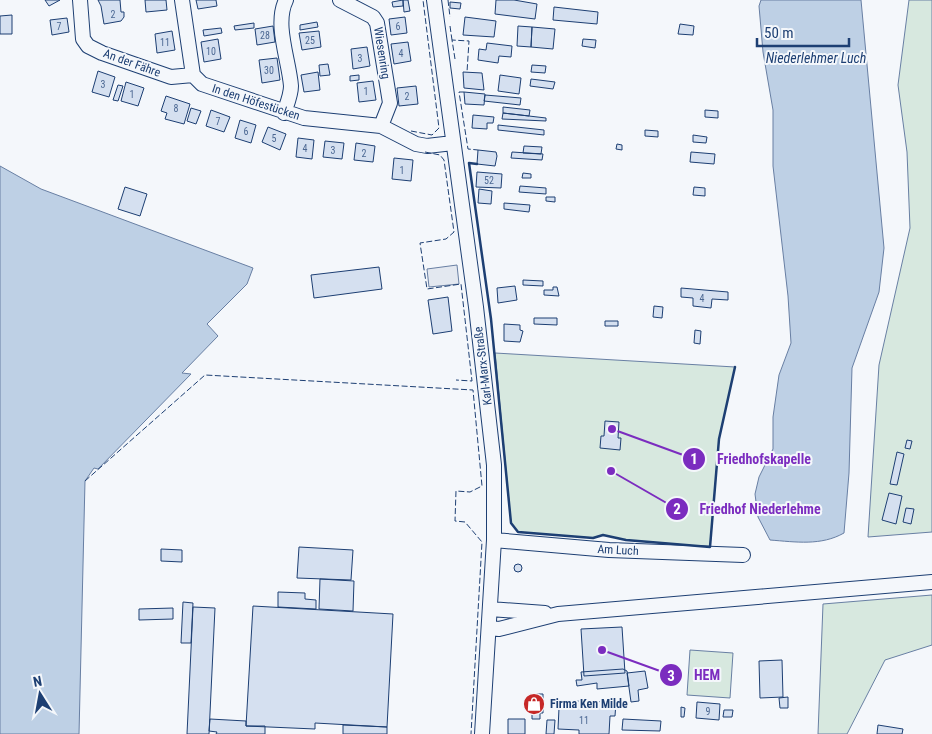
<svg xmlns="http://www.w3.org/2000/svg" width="932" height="734" font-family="'Roboto Condensed',sans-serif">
<rect width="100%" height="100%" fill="#f4f7fb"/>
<path fill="#d7e8df" stroke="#687fa3" d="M909,0H932V532L868,537L879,365L910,228L907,152L898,85Z
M495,353L735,367L719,439L710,547L626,540L603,535L593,538L518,532L511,523Z
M932,595V645L885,660L847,734H818L823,604Z
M690,650L733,653L730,698L687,695Z"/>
<path fill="#e3e8f0" stroke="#687fa3" d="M457,265L459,284L429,287L427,269Z"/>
<path fill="#bed0e5" stroke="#687fa3" d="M761,0H861L884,248L879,292L852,368L849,473L844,533C821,546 796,542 770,540L758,517L755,494L759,477L773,449V417L779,375L791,343L788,296L773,166V110L763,52L759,6Z
M0,166L41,189L253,268L247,284L207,324L218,336L182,373L191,374L98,469L94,468L85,481L79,734H0Z"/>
<path fill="#d5e0f0" stroke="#1d3f73" d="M45,0H60L49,6Z
M98,0H120L121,12H124V17L121,21L104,24L101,6Z
M145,0H166L167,10L146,12Z
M196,0H216L217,6L198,9Z
M403,0V6L393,7L392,2Z
M403,0H408L410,11L404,12Z
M496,0H514L537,4L535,19L495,14Z
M450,2L461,3L460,9L450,8Z
M554,7L598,12L597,24L553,20Z
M12,15V34H0V16Z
M405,17L407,33L391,35L389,19Z
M465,17L496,21L494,37L463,35Z
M67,18L69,32L52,35L50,20Z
M317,22L318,27L300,30V25Z
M254,23V28L235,30L234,26Z
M680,24L694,26L693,35L678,34Z
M273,26L275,42L257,45L255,29Z
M518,26L532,27L531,47L517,46Z
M532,27L555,29L553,49L531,47Z
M221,28L222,33L204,36L203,30Z
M172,31L175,50L157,53L155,34Z
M319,31L321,47L302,50L299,33Z
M218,39L221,59L204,62L201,42Z
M583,39L596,40L595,48L582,46Z
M408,42L411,61L394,64L391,44Z
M487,43L512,46L511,57L499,56L498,63L478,60L479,49L486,50Z
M367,47L370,66L353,69L351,49Z
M277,58L280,80L262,83L259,60Z
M328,64L330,75L320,76L319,65Z
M532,65L546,66L545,73L531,72Z
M98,71L115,77L109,97L92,92Z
M318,72L320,90L304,92L301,75Z
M463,72L482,73L484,90L464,88Z
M359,75V80L350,81V76Z
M500,75L521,78L519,94L498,91Z
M531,79L555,82L553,89L530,86Z
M373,81L376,100L359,102L357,83Z
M126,82L144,88L138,106L121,101Z
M118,85L123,86L118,101L113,100Z
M416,86L418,104L399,106L397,88Z
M464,92L485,94L484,105L465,104Z
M485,95L521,98L520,105L484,101Z
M166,96L190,104L184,124L165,119L167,113L161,111Z
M503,107L530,110L529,116L503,113Z
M191,108L201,111L196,124L187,121Z
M211,110L230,117L224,132L206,126Z
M705,110L718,111V118L705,117Z
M503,113L546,118V121L502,119Z
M473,115L494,117L493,123H487V129L472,128Z
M240,120L256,125L251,143L235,138Z
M498,125L544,130V135L498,130Z
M268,127L286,134L280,150L262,142Z
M645,130L658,131V137L645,136Z
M693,135L707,137L706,143L693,142Z
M298,138L314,140L312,159L296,157Z
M325,141L344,143L342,159L323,157Z
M356,143L375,146L373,162L354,160Z
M617,144L622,145V150L616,149Z
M524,146L542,147L541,154L523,153Z
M478,150L496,152L497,156L495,166L477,164Z
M512,152L543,154L542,160L511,158Z
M691,152L715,154L714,164L690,162Z
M394,158L413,160L411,181L392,179Z
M477,172L502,174L501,188L476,187Z
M523,173L531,174V178H522Z
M520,186L546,188V194L519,192Z
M125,187L147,194L140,216L118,209Z
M694,187L705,188V196L693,195Z
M479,189L492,191L491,204L478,203Z
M546,197H555V202L546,201Z
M504,203L530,205L529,212L504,209Z
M379,267L382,289L314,298L311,275Z
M523,280L543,281V286L523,285Z
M515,286L517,300L498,303L497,288Z
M553,287H557L559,296L544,295V290H553Z
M681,288L728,292V300L712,299L711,308L693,306V298L681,297Z
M448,297L452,331L433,334L428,300Z
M654,306L663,307L662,318L653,317Z
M534,318H557V325L534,324Z
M605,321H618V326H605Z
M504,324L520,325V330L523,331L520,342L504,341Z
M695,330L701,331L700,344L694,343Z
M605,421L619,422L618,438H621L620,450L600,448L601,436H604Z
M907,440L912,441L910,449L905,448Z
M897,452L904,454L897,485L890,484Z
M889,493L902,496L896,524L882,520Z
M906,508L914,509L911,524L903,522Z
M299,547L353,550L351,580L297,578Z
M161,549L182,550V562L161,561Z
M514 568a4 4 0 1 1 8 0a4 4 0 1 1-8 0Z
M320,579L354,581L353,611L319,609Z
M278,592L305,593V599L316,600V609L278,607Z
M183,602L193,603L191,643H181Z
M253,606L393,614L387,727L315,723V729L246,726Z
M193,607L215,608L209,734H187Z
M173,608V619L139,620V609Z
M622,627L625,673L584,676L581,629Z
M782,660L783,697L760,698L759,661Z
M623,669L627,671L629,686L597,689V683L577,686L576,680H582L581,672Z
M645,671L648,688L638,690L639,701L631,702L627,673Z
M533,694H543V713H532Z
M788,697V708H780L779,698Z
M575,701L616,702L615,716H610L609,734H579V730L558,729L559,708H575Z
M697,702L720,704L719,720L696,718Z
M681,707L685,708L684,717H681Z
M724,710H733L732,717H723Z
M532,713H540V719H532Z
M210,719L246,721V726H265V734H216L217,732L209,731Z
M508,719H525V734H508Z
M623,719L661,721L660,731L622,730Z
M547,720H555L554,734H546Z
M343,725L387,727V734H343Z
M878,725L903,729L902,734H877Z"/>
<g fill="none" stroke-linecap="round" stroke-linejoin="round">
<g stroke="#1d3f73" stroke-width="16">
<path id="minor" d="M80,0L83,39L88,46L102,53L171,77L193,75
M182,0L193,75L202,84L304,118L381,126L416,144L427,146L453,143
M340,0L373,17L377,23L390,103L381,126
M434,0L476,307L494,465V540L482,734
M284,113C287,104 291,95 291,86C289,60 274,24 286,0
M494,540L609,550L743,555
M490,609L545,613
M489,628L499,629L558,614L932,582"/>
</g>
<use href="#minor" stroke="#f4f7fb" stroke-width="14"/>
<path stroke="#1d3f73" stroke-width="1" stroke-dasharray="6 2.5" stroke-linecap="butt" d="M448,0L450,17
M450,26L452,40
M455,59L452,40L469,41L467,72
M464,92H459L468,149L478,150
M411,131L432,135L439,128L423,0
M425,152L440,155L444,160L454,232L446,239L420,243L427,289L461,284L472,381L456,380
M85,481L205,375L473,390L482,486L470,492L456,491L455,521L465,522L482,542L471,734"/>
<path stroke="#1d3f73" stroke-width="2.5" d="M477,164L469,163L491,319L511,523L518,532L593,538L603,535L626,540L710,547L719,439L735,367"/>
</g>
<defs>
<g id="shop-disc" transform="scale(1.125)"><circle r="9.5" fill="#c62828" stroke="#f4f7fb"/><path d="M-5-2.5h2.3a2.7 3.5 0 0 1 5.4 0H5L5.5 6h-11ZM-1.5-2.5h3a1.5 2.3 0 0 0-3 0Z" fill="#fff"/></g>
</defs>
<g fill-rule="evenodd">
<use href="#shop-disc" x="534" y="704"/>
</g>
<g text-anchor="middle" stroke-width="4" stroke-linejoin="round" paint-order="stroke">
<g font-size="10" fill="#4b6792">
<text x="113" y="18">2</text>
<text x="59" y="30">7</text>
<text x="398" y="30">6</text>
<text x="265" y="39">28</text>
<text x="310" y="44">25</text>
<text x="165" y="46">11</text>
<text x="211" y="55">10</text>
<text x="401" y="57">4</text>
<text x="360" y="62">3</text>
<text x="269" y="74">30</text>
<text x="103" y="88">3</text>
<text x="366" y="95">1</text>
<text x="132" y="98">1</text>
<text x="407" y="100">2</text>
<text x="176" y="112">8</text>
<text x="218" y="125">7</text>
<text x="246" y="135">6</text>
<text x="274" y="142">5</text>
<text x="305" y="152">4</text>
<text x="333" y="154">3</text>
<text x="364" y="157">2</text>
<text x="402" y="174">1</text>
<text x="489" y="184">52</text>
<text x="702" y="302">4</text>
<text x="708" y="715">9</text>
<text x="584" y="724">11</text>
</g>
<g font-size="12" fill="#1d3f73" stroke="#f4f7fb">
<text transform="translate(382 53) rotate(81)" y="4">Wiesenring</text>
<text transform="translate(132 63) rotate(20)" y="4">An der Fähre</text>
<text transform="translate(256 102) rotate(18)" y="4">In den Höfestücken</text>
<text transform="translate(483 366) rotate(-97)" y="4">Karl-Marx-Straße</text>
<text transform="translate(618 550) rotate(3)" y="4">Am Luch</text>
</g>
<g font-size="12" font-weight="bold" fill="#1d3f73" stroke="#f4f7fb" text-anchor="start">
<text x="550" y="708">Firma Ken Milde</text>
</g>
<g font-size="14" font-style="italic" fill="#1d3f73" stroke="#f4f7fb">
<text x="816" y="63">Niederlehmer Luch</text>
</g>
</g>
<path fill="none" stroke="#7b2cbf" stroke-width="2" d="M612 429L694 459M611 471L677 509M602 650L671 675"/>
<g fill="#7b2cbf" stroke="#f4f7fb" stroke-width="2">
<circle cx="612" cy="429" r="5"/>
<circle cx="611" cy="471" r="5"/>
<circle cx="602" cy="650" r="5"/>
<circle cx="694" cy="459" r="12"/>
<circle cx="677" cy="509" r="12"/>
<circle cx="671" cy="675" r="12"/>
</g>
<g font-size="15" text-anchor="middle" font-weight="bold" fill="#fff">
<text x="694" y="464">1</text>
<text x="677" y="514">2</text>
<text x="671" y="681">3</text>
</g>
<g font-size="14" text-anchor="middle" font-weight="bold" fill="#7b2cbf" stroke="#f4f7fb" stroke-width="4" stroke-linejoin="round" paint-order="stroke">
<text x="764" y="464">Friedhofskapelle</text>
<text x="760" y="514">Friedhof Niederlehme</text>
<text x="707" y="680">HEM</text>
</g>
<g transform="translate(40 694) rotate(349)" stroke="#f4f7fb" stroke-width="4" paint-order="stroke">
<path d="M0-4L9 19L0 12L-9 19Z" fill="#1d3f73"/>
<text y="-8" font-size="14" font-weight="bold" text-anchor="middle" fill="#1d3f73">N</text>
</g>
<path d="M757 38v8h92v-8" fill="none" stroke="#1d3f73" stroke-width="2.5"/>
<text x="764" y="38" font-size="15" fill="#1d3f73" stroke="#f4f7fb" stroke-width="4" paint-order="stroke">50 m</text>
</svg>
